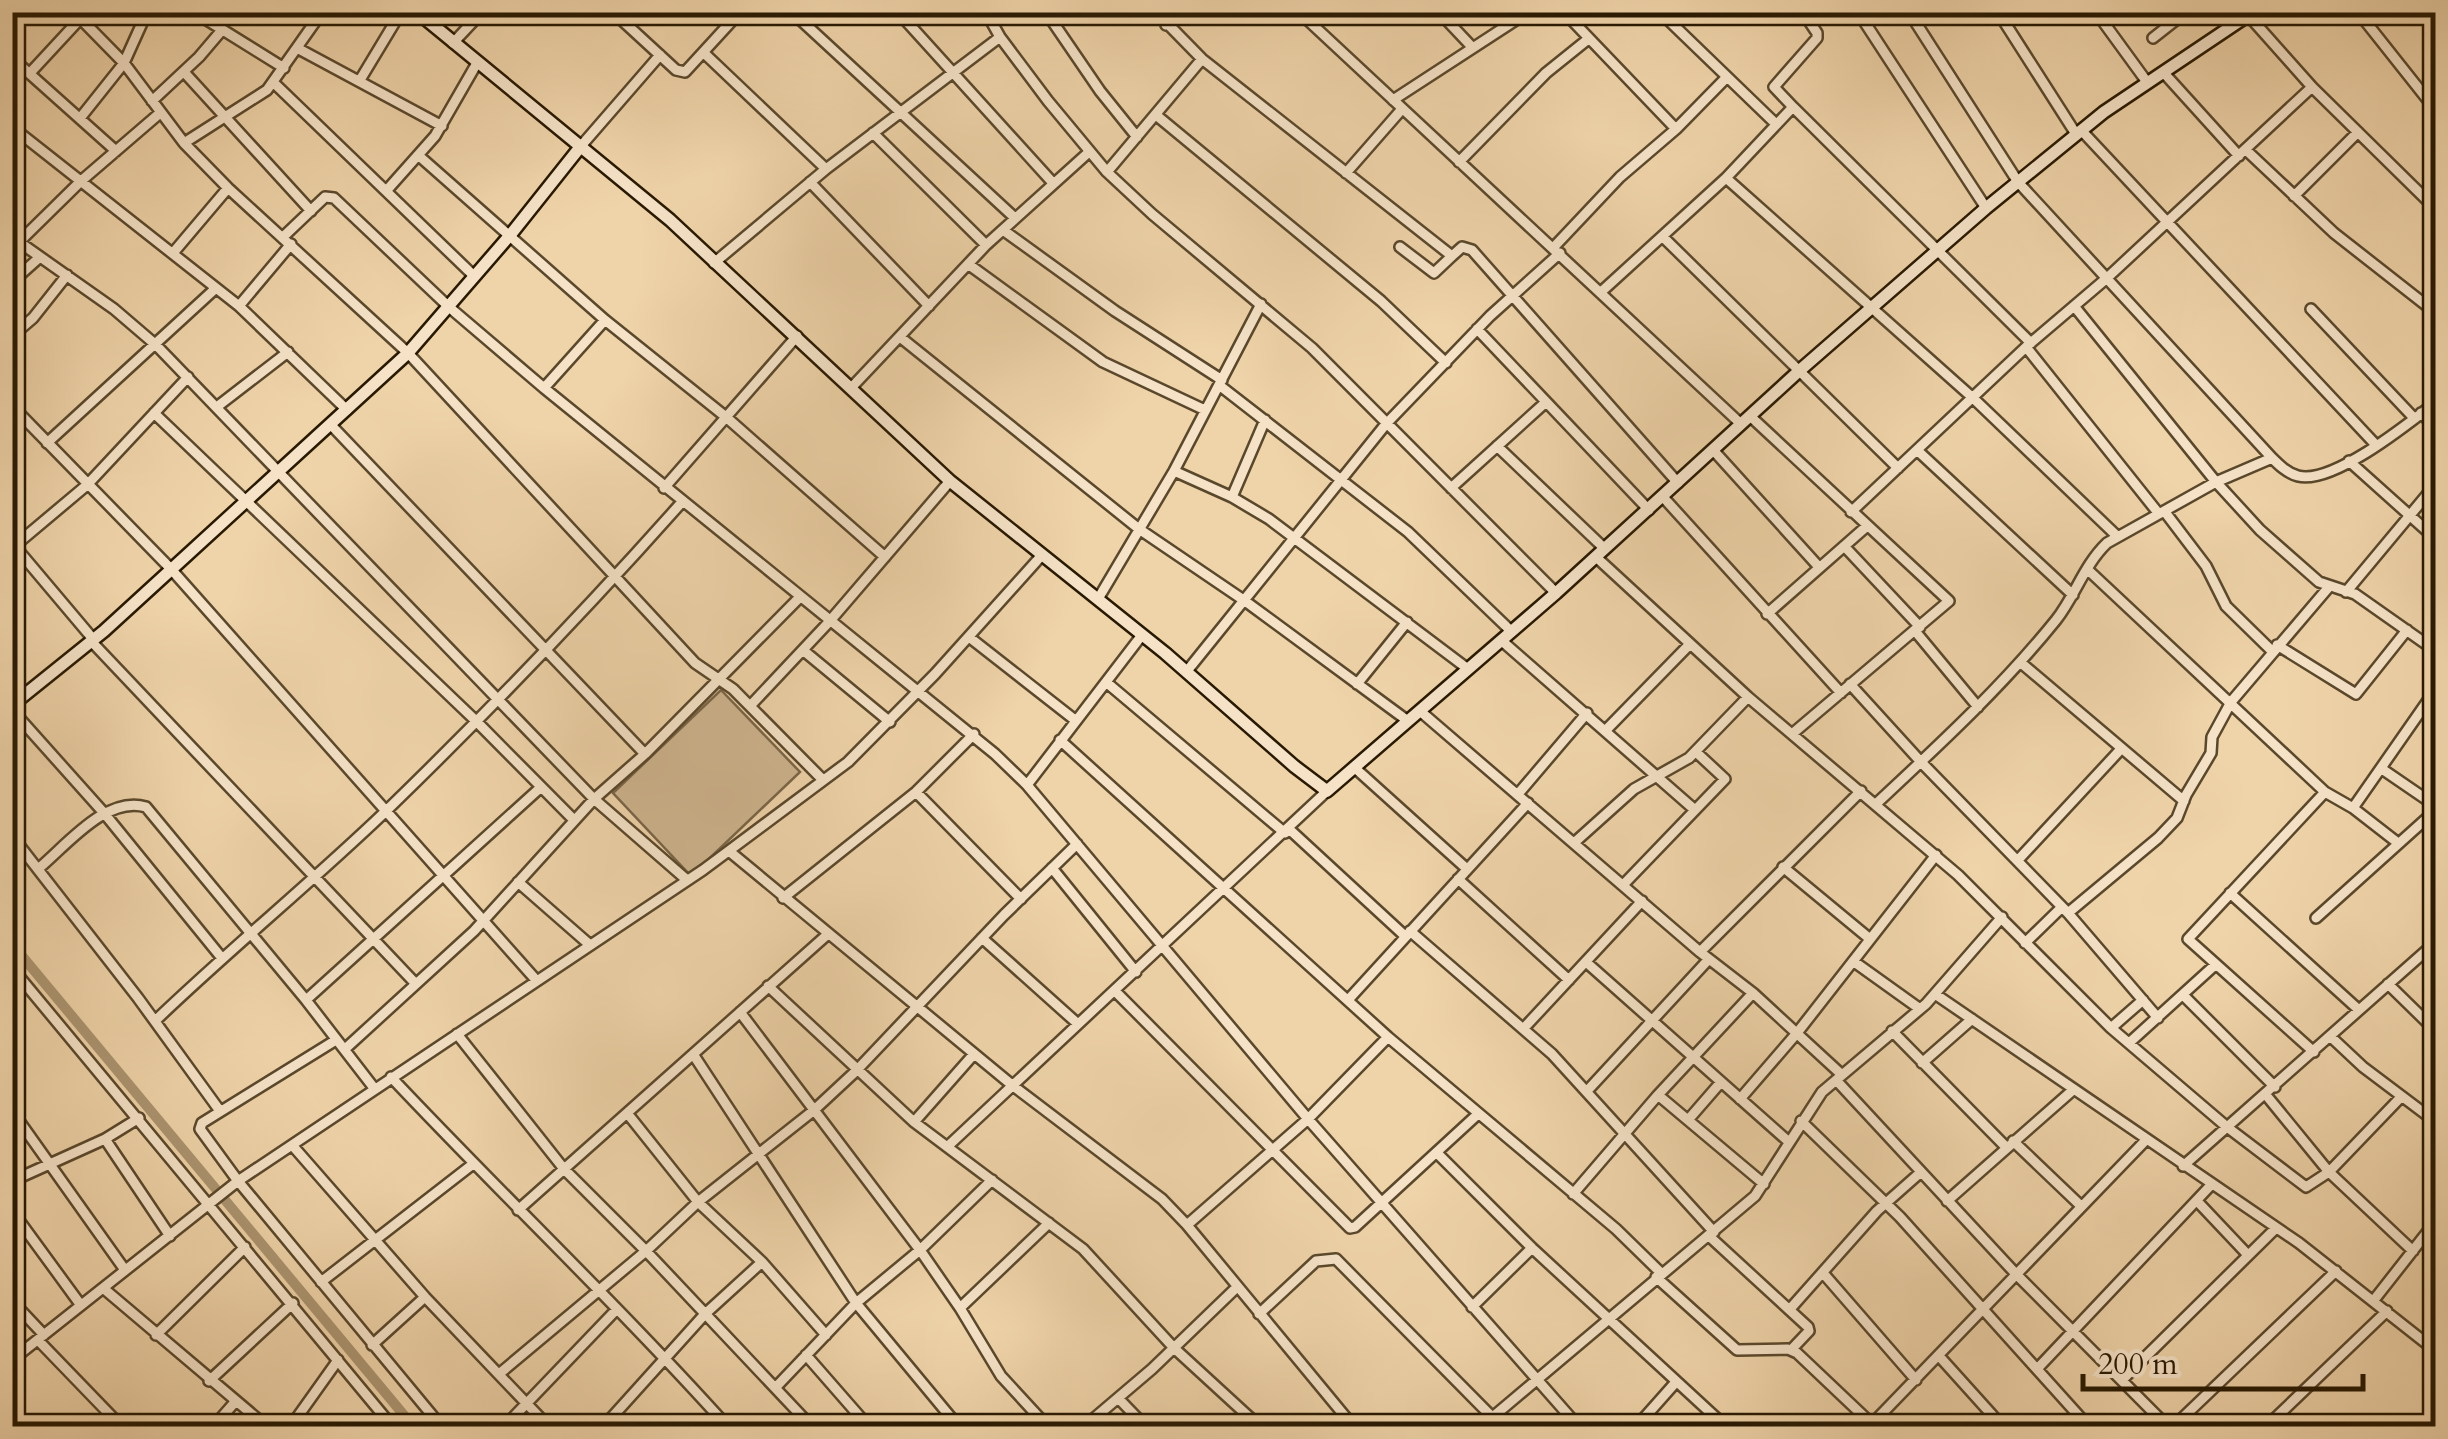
<svg xmlns="http://www.w3.org/2000/svg" width="2448" height="1439" font-family="Cardo,serif">
<rect width="100%" height="100%" fill="#efd3a9"/>
<filter id="stains"><feTurbulence type="fractalNoise" baseFrequency=".002" numOctaves="4"/><feColorMatrix values="0 0 0 0 .2 0 0 0 0 .09 0 0 0 0 .02 0 0 0 .5 -.17"/></filter>
<radialGradient id="worn" r=".72"><stop offset=".6" stop-color="#630" stop-opacity="0"/><stop offset="1" stop-color="#630" stop-opacity=".3"/></radialGradient>
<path fill="#cdb38d" stroke="#7a6648" stroke-width="2.5" d="M721,690L800,772L691,876L613,793Z"/>
<g fill="none" stroke-linecap="round" stroke-linejoin="round">
<path stroke="#ab9470" stroke-width="10" d="M12,944L413,1426"/>
<g stroke="#5a482c" stroke-width="14">
<path id="street" d="M74,12L124,63L184,143L228,188L408,353L695,663L733,689L823,780
M194,12L284,68
M613,12L676,70L685,72L740,12
M792,12L1015,218
M898,12L1053,183
M986,12L1000,37L1048,101L1107,172L1152,214L1312,348L1556,593
M1046,12L1100,91L1137,137
M1156,12L1202,59L1452,256L1462,247L1472,250L1678,483
M1299,12L1741,424
M1439,12L1472,47
M1660,12L1776,124
M1858,12L1986,208
M1909,12L2018,182L2272,458
M1998,12L2076,134
M2096,12L2147,82
M2218,12L2230,28
M2358,12L2427,99L2436,96
M2248,15L2312,87L2436,209
M1166,25L1186,12
M2153,38L2186,12
M453,43L482,12
M297,48L442,126
M704,53L826,169
M12,58L116,151
M184,72L311,211
M2163,72L2239,156
M30,73L80,19
M360,80L401,12
M274,83L474,276
M1393,100L1528,12
M152,101L199,57L222,30
M1793,107L1774,87L1817,38V33L1803,12
M1156,115L1381,301L1446,363
M81,117L124,63L147,12
M12,127L239,306L347,410
M1676,129L1727,77
M2081,130L2376,445
M873,133L986,245
M184,143L267,90L322,12
M581,146L660,55
M2246,150L2334,233L2436,313
M418,155L605,320L726,417L885,557
M1459,162L1546,73L1587,40
M1107,172L1202,59
M1346,173L1402,109
M1726,178L1973,398L2118,537
M810,182L929,306
M387,190L435,136L477,63
M2294,196L2358,132
M1003,230L1115,311L1222,380
M12,237L114,309L156,345L594,799L687,880
M283,237L325,197L334,198L449,307L544,388L995,754L1027,785L1308,1119L1578,1426
M1663,237L1898,468
M19,242L81,181L160,113
M1400,247L1434,273L1452,256
M1553,248L1620,177L1676,129L1564,12
M173,253L228,188
M714,263L826,169L1000,37
M968,264L1103,362L1205,410
M12,282L40,257
M1601,292L1726,178L1793,107L2031,343
M239,306L291,244
M2074,306L2216,482L2260,530L2319,582L2355,594L2436,651
M2311,309L2414,418
M1477,329L1649,510
M12,336L33,318L67,275
M900,337L1139,529L1245,601L1408,721
M2026,347L2159,514
M1219,385L1408,532L1512,632
M544,388L605,320
M851,388L986,245L1089,152
M12,406L171,569L537,981
M218,406L288,352
M154,413L476,721L574,820
M2421,413L2436,428
M1750,416L1949,601L1792,734
M331,425L645,754
M47,443L216,288
M1497,446L1605,549
M1714,451L1819,567
M1918,451L2073,595
M2349,461L2436,539
M1174,471L1232,497L1269,519L1468,669
M664,488L797,336
M1451,488L1546,402
M1232,497L1265,420
M1663,497L1841,693
M1851,512L2026,347L2107,278L2312,87
M2165,512L2206,566L2226,606L2272,651
M12,543L93,639
M1844,546L1920,627
M12,548L87,485L188,377
M1596,557L1748,697L1958,875L2111,1028L2227,1127L2436,942
M2087,569L2325,792L2188,939L2314,1052
M2346,592L2436,484
M1098,599L1174,471L1261,304
M1767,614L1867,526
M1915,631L1978,707
M969,637L1075,720
M91,641L416,984
M1502,641L1695,810
M2277,645L2356,694L2407,630
M804,651L890,722
M2020,662L2184,801
M1187,671L1386,424L1490,316L1560,253
M1106,682L1285,833
M1357,684L1407,622
M1850,684L1921,762L2068,913L2158,1018
M750,706L829,622L950,481
M12,710L104,813L221,957
M1420,711L1700,952L1753,993L1841,1074
M1606,730L1690,644
M1060,740L1388,1037L1616,1229L1661,1273
M1355,768L1467,869
M2382,769L2436,806
M1027,785L1142,635
M916,792L1021,899
M2325,792L2353,808L2436,689
M1518,794L1587,713
M1877,803C1939,745 2002,687 2056,620C2075,596 2084,565 2107,543L2216,482L2272,458C2279,465 2287,473 2298,476C2332,485 2408,424 2436,402
M2353,808L2398,843
M1289,829L1405,936
M12,836L138,998L220,1111
M1575,842L1634,789L1689,758L1748,697
M729,851L1012,1085L1162,1199L1187,1225L1353,1426
M2018,860L2121,749
M1783,867L1870,939
M1052,868L1136,972
M38,869C66,846 106,795 146,807L306,1000L374,1088
M1458,879L1569,980
M518,882L590,945
M1623,885L1725,779L1696,752
M2230,893L2359,1010
M783,898L916,792L974,734
M2068,913L2158,838L2177,818L2186,795L2211,753L2212,737L2231,702L2328,588
M2316,918L2436,810
M1410,931L1552,1054L1714,1232
M982,938L1078,1024
M2025,943L2062,907
M1700,952L1861,791
M1853,961L1920,1009
M1586,962L1789,1142
M12,968L392,1426
M2388,984L2436,1031
M768,986L914,1122L1083,1249L1174,1348L1259,1426
M1115,991L1350,1228L1355,1227L1478,1114
M1935,994L2299,1243L2436,1351
M2183,995L2275,1087
M306,1000L540,788
M1348,1000L1528,803
M740,1012L920,1250L960,1308L1001,1376L1047,1426
M155,1021C230,949 311,883 386,811C489,711 587,609 682,502
M1524,1028L1642,901
M2111,1028L2143,1000
M1892,1031L2006,1147
M457,1034L564,1169L646,1251L811,1426
M2331,1037L2363,1067L2436,1122
M336,1040L202,1123L200,1129L238,1181L441,1426
M2129,1043L2215,965
M345,1049L474,931L594,799L645,754L799,598
M693,1054L856,1303L958,1426
M1922,1063L1972,1019
M391,1077C502,1195 619,1306 727,1426
M1836,1080L2016,1274L2167,1426
M1587,1091L1709,959
M1658,1095L1764,1184
M2266,1095L2329,1172L2413,1251
M1740,1099L1797,1033L1936,855
M12,1111L125,1270
M627,1113L698,1202L762,1262L826,1335
M1688,1120L1721,1082
M1801,1121L1900,1217L2088,1426
M914,1122L974,1054
M105,1139L170,1236
M2013,1141L2081,1206
M292,1145L425,1297L548,1426
M947,1147L1327,791
M1438,1154L1532,1248L1725,1426
M2183,1166L2227,1127L2306,1187L2329,1172L2401,1097
M12,1181L105,1139L139,1118
M1573,1194L1658,1095L1753,993
M1947,1201L2074,1089
M2197,1201L2248,1255
M518,1210L828,934
M12,1211L80,1304
M1187,1225L1308,1119L1388,1037
M1709,1236L1808,1327L1809,1331L1791,1350
M1823,1273L1916,1380
M1656,1277L1737,1350L1788,1349L1797,1353L1874,1426
M321,1282L473,1164
M103,1288L266,1426
M2374,1300L2436,1221
M12,1301L44,1335
M1472,1307L1532,1248
M960,1308L1049,1223
M1790,1309L1877,1211L1921,1172
M1259,1314L1316,1261L1336,1259L1501,1426
M156,1335L245,1247
M38,1340L121,1426
M372,1345L425,1297
M806,1355L868,1426
M1939,1356L2002,1426
M12,1360L238,1181L703,870L848,762L935,674L1042,555
M2037,1369L2211,1185
M499,1374L646,1251L698,1202L813,1111L856,1071L1004,915L1077,844
M2122,1380L2276,1228
M209,1381L293,1303
M776,1387L856,1303L920,1250L992,1180
M1119,1399L1145,1426
M214,1426L235,1402
M291,1426L338,1360
M505,1426L617,1309
M604,1426L705,1314L762,1262
M1085,1426L1152,1369L1236,1288
M1329,1426L1342,1414
M1482,1426L1755,1196L1822,1092L1926,1004L2002,917
M1637,1426L1676,1382
M1870,1426L2146,1140
M2174,1426L2336,1271
M2267,1426L2387,1311"/>
</g>
<g stroke="#281902" stroke-width="16">
<path id="secondary" d="M417,12L670,220L950,481L1165,653L1294,766L1327,791L1556,593L1799,371L1986,208L2104,112L2253,12
M12,705L104,631L408,353L511,234L581,146"/>
</g>
<use href="#street" stroke="#f5e2c7" stroke-width="9"/>
<use href="#secondary" stroke="#f5e2c7" stroke-width="11"/>
</g>
<rect width="2448" height="1439" fill="none" stroke="#efd3a9" stroke-width="50"/>
<rect x="15" y="15" width="2418" height="1409" fill="none" stroke="#281902" stroke-width="5"/>
<rect x="25" y="25" width="2398" height="1389" fill="none" stroke="#281902" stroke-width="2.5"/>
<path d="M2083 1374v15h280v-15" fill="none" stroke="#281902" stroke-width="5"/>
<text x="2098" y="1374" font-size="30" fill="#281902" stroke="#f5e2c7" stroke-width="8" paint-order="stroke">200 m</text>
<rect width="100%" height="100%" filter="url(#stains)"/>
<rect width="100%" height="100%" fill="url(#worn)"/>
</svg>
